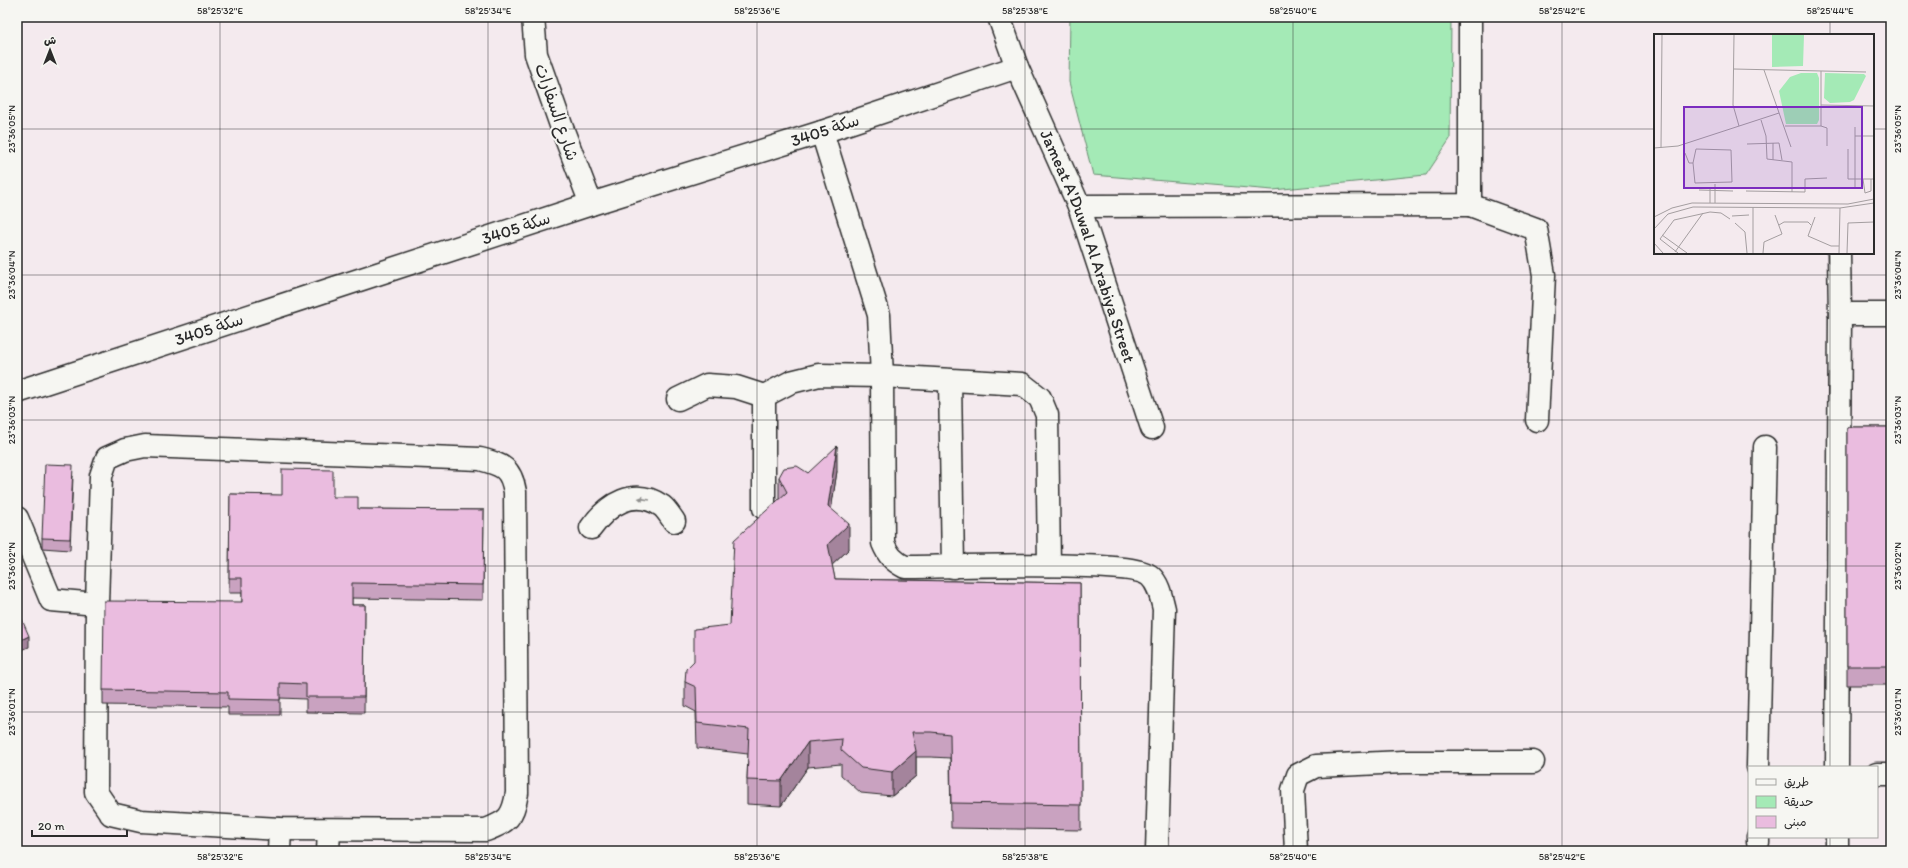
<svg xmlns="http://www.w3.org/2000/svg" width="1908" height="868" font-family="Itim,'Playpen Sans Arabic',sans-serif">
<rect width="100%" height="100%" fill="#f4eaee"/>
<filter id="ink" filterUnits="userSpaceOnUse"><feTurbulence type="fractalNoise" baseFrequency=".025" numOctaves="2"/><feDisplacementMap in="SourceGraphic" scale="8" xChannelSelector="R" yChannelSelector="G"/><feConvolveMatrix kernelMatrix="1 2 1 2 8 2 1 2 1" color-interpolation-filters="sRGB"/></filter>
<g filter="url(#ink)">
<path fill="#a4eab6" stroke="#688a70" d="M1070,17H1451L1450,139L1426,175L1273,190L1093,175L1069,82Z"/>
<g fill="none" stroke-linecap="round" stroke-linejoin="round">
<g stroke="#2b2b2b" stroke-width="25">
<g id="minor">
<path d="M533,17L536,54L562,128L591,204"/>
<path id="s1" d="M999,17L1017,67L1079,206L1152,428"/>
<path d="M822,132L879,315L882,376L883,543C888,555 893,561 905,567C941,567 1131,559 1150,576C1159,584 1161,597 1164,609L1157,851"/>
<path d="M1470,205L1536,229L1544,275L1537,420"/>
<path d="M1079,206L1470,205V17"/>
<path d="M1840,314H1891"/>
<path d="M950,381L953,567"/>
<path d="M17,392L591,204L822,132L1017,67"/>
<path d="M764,396V508"/>
<path d="M678,399L707,385L736,387L764,396L791,382L819,375L882,376L1022,384L1040,398L1047,415L1049,565"/>
<path d="M145,446L480,459C503,465 511,468 515,492L517,793C513,818 508,821 486,830L280,829L141,821L111,814L96,792L97,604L101,476L107,458L125,450Z"/>
<path d="M17,518L51,600L97,604"/>
<path d="M591,528C608,504 634,487 662,506C667,510 670,516 674,521"/>
<path d="M1758,767L1765,447"/>
<path d="M1837,767L1840,314L1839,253"/>
<path d="M1877,774H1891"/>
<path d="M1758,837V842"/>
<path d="M1837,837V851"/>
<path d="M279,851L280,829"/>
<path d="M328,851L329,831"/>
<path d="M1296,851L1293,790L1298,775L1316,766L1403,762H1533"/>
</g>
</g>
<use href="#minor" stroke="#f6f6f2" stroke-width="22"/>
</g>
<path fill="#c9a2c0" stroke="#2b2b2b" d="M1847,427H1891V685H1847Z
M837,471L831,509L849,549L832,565L835,579L1080,583L1081,830L951,828L950,758L931,757H916V776L892,796L861,793L841,775V764L808,767L781,806L747,804V780L748,754L697,748L696,712L685,706V682L694,661L730,625L779,500V477L808,473Z
M73,476L70,550L42,548V538Z
M230,494L333,497L358,509L484,510L483,600L352,598V605H365L364,713L306,712V699L280,698V715H228V707L103,705V690L242,602V593H229Z"/>
<path fill="#a4849c" stroke="#2b2b2b" d="M837,446V471L828,531V506Z
M849,524V549L828,569V544Z
M29,636V647L17,652V642Z
M808,742V767L781,806V781Z
M916,751V776L892,796V772Z"/>
<path fill="#eabcdf" stroke="#2b2b2b" d="M1847,427H1891V666H1847Z
M837,446L828,506L849,524L828,544L835,579L1080,583L1081,805L951,803L950,734L931,732H912L916,751L892,772L861,768L841,750L842,739L808,742L781,781L747,780L749,729L697,723L696,687L685,682L686,669L694,661V629L730,625L734,540L787,492L779,477L784,468L797,466L808,473Z
M45,464L73,465L70,539L42,538Z
M282,469L333,470V497H358V509L484,510L483,585L352,583V605H365L364,697H306V684L280,683V700L228,699V692L103,690L104,601L242,602V578H229L230,494L282,495Z
M17,608L29,636L17,642Z"/>
<defs><path id="oneway-solid" d="M-6-.8H1V-3.2L6.5 0L1 3.2V.8H-6Z"/></defs>
<use fill="#90908e" href="#oneway-solid" transform="translate(644 499) rotate(-171)"/>
</g>
<path fill="none" stroke="#2b2b2b" stroke-width="1" stroke-opacity="0.45" d="M220,17V851M488,17V851M757,17V851M1025,17V851M1293,17V851M1562,17V851M1830,17V35M17,129H1655M1873,129H1891M1830,253V767M17,275H1891M17,420H1891M17,566H1891M17,712H1891M1830,837V851"/>
<g text-anchor="middle" stroke-width="4" stroke-linejoin="round" paint-order="stroke">
<g font-size="17" fill="#2b2b2b" stroke="#f6f6f2">
<text transform="translate(557 112) rotate(71)" y="6">شارع السفارات</text>
<text transform="translate(825 130) rotate(-18)" y="6">سكة 3405</text>
<text transform="translate(516 228) rotate(-18)" y="6">سكة 3405</text>
<text dy="6" stroke="none"><textPath href="#s1" startOffset="246">Jameat A'Duwal Al Arabiya Street</textPath></text>
<text transform="translate(209 329) rotate(-18)" y="6">سكة 3405</text>
</g>
</g>
<g transform="translate(1654 34)">
<rect width="220" height="220" fill="#f4eaee"/>
<path d="M118,1H150L149,32L118,33ZM147,39H163L165,44V86L163,90H132L125,57L136,43ZM171,39L210,40L212,42L200,66L196,68L176,69L170,64Z" fill="#a4eab6"/>
<path fill="none" stroke="#a49ea0" stroke-width="1" d="M80,1L79,71L85,92M80,35L212,38M110,36L137,113M167,71V37M107,86L112,102L113,125L138,128V158M131,92H167V71L220,72M167,92L173,94V112M201,102H220M119,109V126M93,110L125,109L128,126M0,114L24,112L125,79M7,114L8,1M194,115V145H220M31,119L35,129H39L41,149L78,148L77,116L42,115L39,129M209,145L211,159L217,157V145M201,154V93M45,156L79,157M92,157L151,158V145L173,144M56,169V154M61,169V150M78,182L95,181M0,183L18,174L38,169L194,170L220,165M161,183L154,202L177,212H185M81,189L91,198L93,219M125,191L130,188H154L157,191M0,195L14,180L39,173L186,174L220,169M8,201L33,219M0,209L9,219M21,218L49,179M24,219L6,205L20,186L56,178L67,179L76,185M99,219V173M109,219L110,208L128,200L121,181M185,219L186,174M193,219L194,189L220,188"/>
<path fill="#7b2cbf" fill-opacity="0.15" stroke="#7b2cbf" stroke-width="2" d="M30,73H208V154H30Z"/>
<rect width="220" height="220" fill="none" stroke="#2b2b2b" stroke-width="2"/>
</g>
<rect width="1908" height="868" fill="none" stroke="#f6f6f2" stroke-width="44"/>
<rect x="1748" y="766" width="130" height="72" fill="#f6f6f2" stroke="#a5a5a2"/>
<rect x="1756" y="779" width="20" height="6" fill="#f6f6f2" stroke="#a5a5a2"/>
<text x="1784" y="786" font-size="12" fill="#2b2b2b">طريق</text>
<rect x="1756" y="796" width="20" height="12" fill="#a4eab6" stroke="#a5a5a2"/>
<text x="1784" y="806" font-size="12" fill="#2b2b2b">حديقة</text>
<rect x="1756" y="816" width="20" height="12" fill="#eabcdf" stroke="#a5a5a2"/>
<text x="1784" y="826" font-size="12" fill="#2b2b2b">مبنى</text>
<g transform="translate(50 50)" stroke="#f6f6f2" stroke-width="3" paint-order="stroke">
<path d="M0-3L7 15L0 10L-7 15Z" fill="#2b2b2b"/>
<text y="-6" font-size="11" font-weight="bold" text-anchor="middle" fill="#2b2b2b">ش</text>
</g>
<path d="M32 830v6h95v-6" fill="none" stroke="#2b2b2b" stroke-width="2"/>
<text x="38" y="830" font-size="12" fill="#2b2b2b" stroke="#f6f6f2" stroke-width="3" paint-order="stroke">20 m</text>
<rect x="22" y="22" width="1864" height="824" fill="none" stroke="#2b2b2b" stroke-width="1.5"/>
<g font-size="10" text-anchor="middle" fill="#2b2b2b">
<text x="220" y="14">58°25'32"E</text>
<text x="488" y="14">58°25'34"E</text>
<text x="757" y="14">58°25'36"E</text>
<text x="1025" y="14">58°25'38"E</text>
<text x="1293" y="14">58°25'40"E</text>
<text x="1562" y="14">58°25'42"E</text>
<text x="1830" y="14">58°25'44"E</text>
<text transform="translate(11 129) rotate(-90)" y="4">23°36'05"N</text>
<text transform="translate(1897 129) rotate(-90)" y="4">23°36'05"N</text>
<text transform="translate(11 275) rotate(-90)" y="4">23°36'04"N</text>
<text transform="translate(1897 275) rotate(-90)" y="4">23°36'04"N</text>
<text transform="translate(11 420) rotate(-90)" y="4">23°36'03"N</text>
<text transform="translate(1897 420) rotate(-90)" y="4">23°36'03"N</text>
<text transform="translate(11 566) rotate(-90)" y="4">23°36'02"N</text>
<text transform="translate(1897 566) rotate(-90)" y="4">23°36'02"N</text>
<text transform="translate(11 712) rotate(-90)" y="4">23°36'01"N</text>
<text transform="translate(1897 712) rotate(-90)" y="4">23°36'01"N</text>
<text x="220" y="860">58°25'32"E</text>
<text x="488" y="860">58°25'34"E</text>
<text x="757" y="860">58°25'36"E</text>
<text x="1025" y="860">58°25'38"E</text>
<text x="1293" y="860">58°25'40"E</text>
<text x="1562" y="860">58°25'42"E</text>
</g>
</svg>
